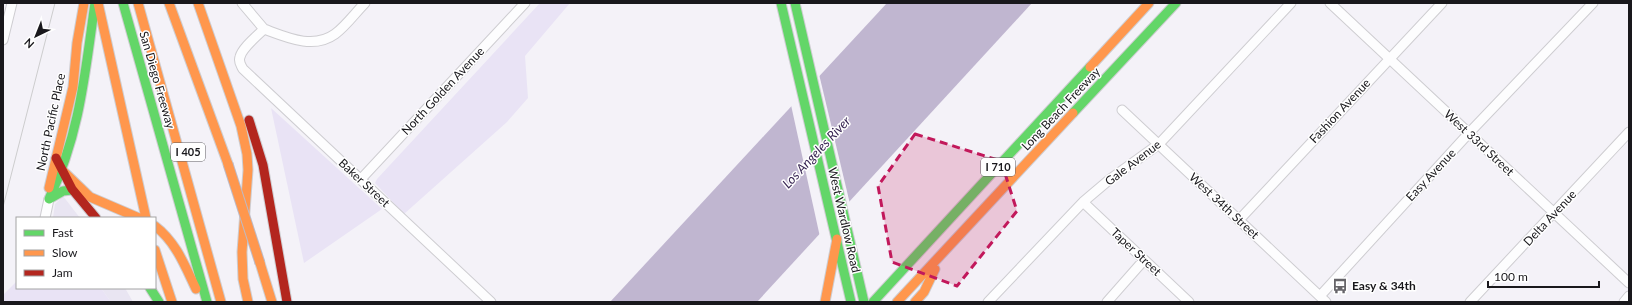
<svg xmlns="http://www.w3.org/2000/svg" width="1632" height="305" font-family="Lato,sans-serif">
<rect width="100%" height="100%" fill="#f4f2f8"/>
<path fill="#e9e5f2" d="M63,196L80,218H53L55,204Z
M101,288H125L133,302H111Z"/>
<path fill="#e9e3f5" d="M540,3H570L525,56L528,98L507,122L404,214L375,183L377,179Z
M271,108L382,209L304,263Z
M17,281V288H101L111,302H3V295Z"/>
<path fill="#c0b6d0" d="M887,3H1032L757,302H610Z"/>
<path fill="#f4f2f8" d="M819,74L850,204L820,237L791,105Z"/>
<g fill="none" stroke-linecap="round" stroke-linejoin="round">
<g stroke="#cecdd1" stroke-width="11">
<path id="street" d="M242,3L264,29
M1330,3L1629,283
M264,29C257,36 242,48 240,57C238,62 241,65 243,69L491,302
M264,29C286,37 313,50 335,34C346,26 355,13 365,3
M3,40L12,3
M1122,110L1326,302
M361,179L525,3
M1083,202L1189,302
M45,218L49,199
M1239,220L1442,3
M1320,296L1469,133L1593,3
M988,302L1083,202L1109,180L1159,144L1291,3
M1107,302L1144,260
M1470,302L1629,132
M1624,302L1629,296"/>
</g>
<g stroke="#cecdd1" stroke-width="11">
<path id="fast" d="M123,3L207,302
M781,3L851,302
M795,3L864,302
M1073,113L1176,3
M49,199C80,134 85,73 95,3
M49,199L63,191L81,189
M150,288L159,302
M873,302L1090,67"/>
</g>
<g stroke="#cecdd1" stroke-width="11">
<path id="slow" d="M98,3L146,218
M138,3L221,302
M169,3L228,164
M198,3L241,126L247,154L248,170L242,252L243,279L248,302
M1090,67L1149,3
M62,170L90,197L139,218
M49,188L73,87L77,43L84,3
M155,226C176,242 185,266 196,289
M155,250L172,302
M260,263L272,302
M825,302L837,239
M897,302L1073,113
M915,302L924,292L935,269"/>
</g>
<g stroke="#cecdd1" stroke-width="11">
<path id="jam" d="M249,120L263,165L287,302
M56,158L72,189L96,218"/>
</g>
<use href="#street" stroke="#fdfdfe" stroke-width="9"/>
<use href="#fast" stroke="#63d668" stroke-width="9"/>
<use href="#slow" stroke="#ff974d" stroke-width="9"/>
<use href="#jam" stroke="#b3261e" stroke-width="9"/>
<path stroke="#cdcdce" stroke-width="1" d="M3,207L55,3"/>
<g stroke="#bebac5" stroke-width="11" stroke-linecap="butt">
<path id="slow-bridge" d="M228,164L260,263"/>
</g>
<use href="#slow-bridge" stroke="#ff974d" stroke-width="9"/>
</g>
<path fill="#c2185b" fill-opacity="0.2" stroke="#c2185b" stroke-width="3" stroke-dasharray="8 5" stroke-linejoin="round" d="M915,134L1001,161L1017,211L957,286L892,262L878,186Z"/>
<defs>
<g id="bus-bare" transform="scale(1.2)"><path d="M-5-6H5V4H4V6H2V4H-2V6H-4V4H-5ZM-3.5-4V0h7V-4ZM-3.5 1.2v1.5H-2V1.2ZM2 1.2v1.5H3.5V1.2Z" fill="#666469" stroke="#fff" stroke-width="2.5" paint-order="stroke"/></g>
</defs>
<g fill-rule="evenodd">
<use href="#bus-bare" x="1340" y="286"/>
</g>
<g text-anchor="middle" stroke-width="3" stroke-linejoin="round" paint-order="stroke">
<g fill="#fff" stroke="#5e5d60" stroke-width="1">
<rect x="171" y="143" width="34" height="18" rx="3"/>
<rect x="981" y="158" width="34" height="18" rx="3"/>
</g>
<g font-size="11" font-weight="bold" fill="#19181c">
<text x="188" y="156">I 405</text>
<text x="998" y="171">I 710</text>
</g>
<g font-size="12" fill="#19181c" stroke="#fff">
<text transform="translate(157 80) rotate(74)" y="4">San Diego Freeway</text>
<text transform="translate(443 91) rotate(-47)" y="4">North Golden Avenue</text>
<text transform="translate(1061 109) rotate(-47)" y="4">Long Beach Freeway</text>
<text transform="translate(1340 111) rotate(-47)" y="4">Fashion Avenue</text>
<text transform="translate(51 122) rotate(-78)" y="4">North Pacific Place</text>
<text transform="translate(1479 143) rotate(43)" y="4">West 33rd Street</text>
<text transform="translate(1133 163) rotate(-37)" y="4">Gale Avenue</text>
<text transform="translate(1431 175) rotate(-47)" y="4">Easy Avenue</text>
<text transform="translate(364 183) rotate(43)" y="4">Baker Street</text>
<text transform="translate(1224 206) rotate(43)" y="4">West 34th Street</text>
<text transform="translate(1550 218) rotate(-47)" y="4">Delta Avenue</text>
<text transform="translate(844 220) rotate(77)" y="4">West Wardlow Road</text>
<text transform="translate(1136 252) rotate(43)" y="4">Taper Street</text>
</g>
<g font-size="12" font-weight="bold" fill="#19181c" stroke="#fff" text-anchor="start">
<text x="1352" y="290">Easy &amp; 34th</text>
</g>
<g font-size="13" font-style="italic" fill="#372452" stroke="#fff">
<text transform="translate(816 152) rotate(-47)" y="5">Los Angeles River</text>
</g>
</g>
<rect width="1632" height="305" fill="none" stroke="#19181c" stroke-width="8"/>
<rect x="16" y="217" width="140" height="72" fill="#ffffff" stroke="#a3a3a4"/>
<rect x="24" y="230" width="20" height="6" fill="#63d668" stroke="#a3a3a4"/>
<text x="52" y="237" font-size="12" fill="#19181c">Fast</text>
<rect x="24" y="250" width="20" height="6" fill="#ff974d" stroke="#a3a3a4"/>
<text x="52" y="257" font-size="12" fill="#19181c">Slow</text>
<rect x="24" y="270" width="20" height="6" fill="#b3261e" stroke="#a3a3a4"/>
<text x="52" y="277" font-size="12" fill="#19181c">Jam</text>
<g transform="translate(36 36) rotate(223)" stroke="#ffffff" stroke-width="3" paint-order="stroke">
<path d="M0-3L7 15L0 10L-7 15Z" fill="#19181c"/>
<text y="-6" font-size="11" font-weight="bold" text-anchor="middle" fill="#19181c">N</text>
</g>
<path d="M1488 281v6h111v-6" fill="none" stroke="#19181c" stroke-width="2"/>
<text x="1494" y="281" font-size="12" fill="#19181c" stroke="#ffffff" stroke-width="3" paint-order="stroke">100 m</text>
</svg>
